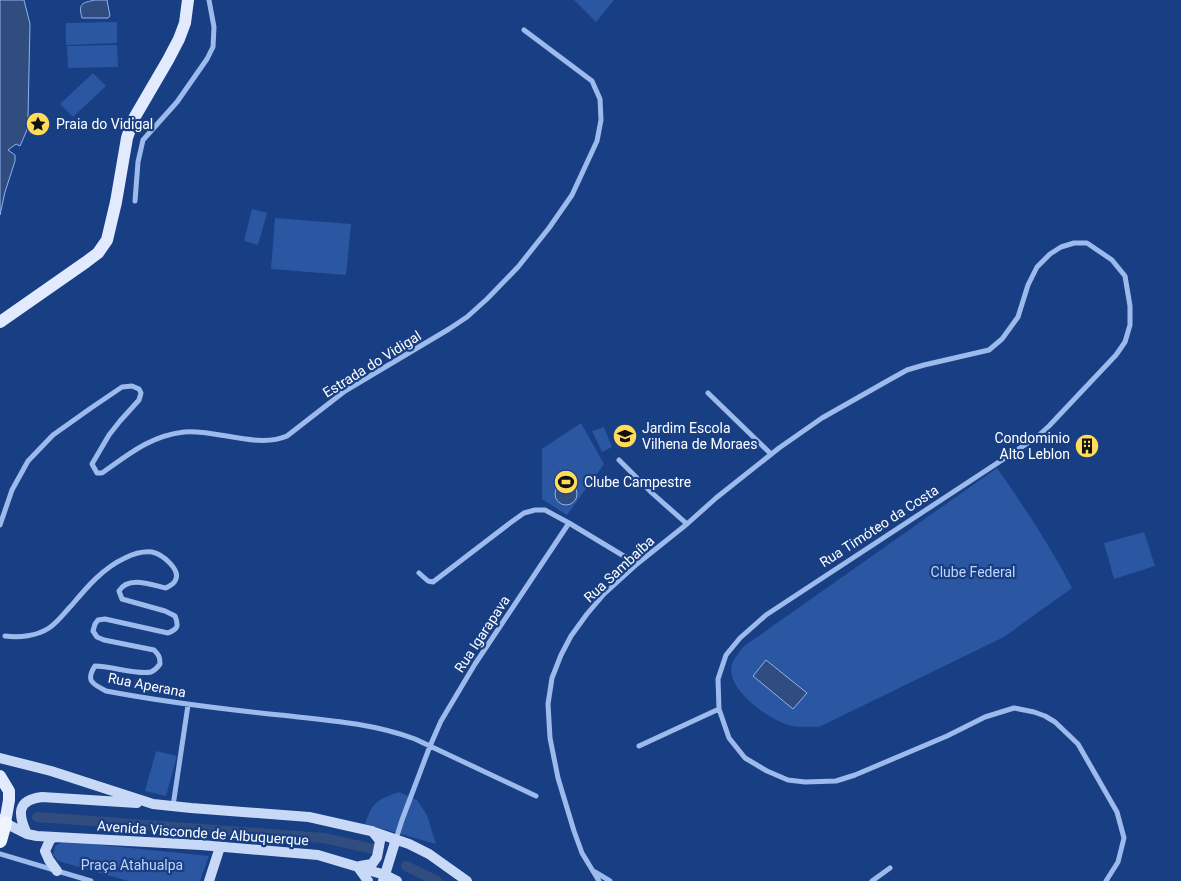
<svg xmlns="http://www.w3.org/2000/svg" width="1181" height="881" font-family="Roboto,sans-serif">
<rect width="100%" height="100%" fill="#183e83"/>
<path fill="#2b56a2" d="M574,0H614L596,22Z
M117,22V43L66,45V23Z
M117,45L118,67L68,68L67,46Z
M93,73L106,86L73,117L60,104Z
M252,209L267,213L258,245L244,241Z
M275,218L351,224L346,275L271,269Z
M581,423L604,464L567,515L542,499V449Z
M604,427L612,447L602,452L592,431Z
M997,468C1024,507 1050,545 1072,588L1004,637L819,727C809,726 797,728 788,725C767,718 725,689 732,664C734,658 740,652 743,647Z
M1144,532L1155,566L1114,579L1104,543Z
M156,751L177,756L166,796L145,791Z
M399,792L417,800L427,815L436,844L365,824C373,801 377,800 399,792Z
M63,841L209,856L200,881H128L58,861L53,855L55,846Z"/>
<path fill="#314d80" stroke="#8fb3ee" d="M0,0H24L30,24L28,117L27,130L20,146L16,144L8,150L15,155V161L5,192L0,215Z
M95,0H107L110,16L108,18H82C78,3 82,3 95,0Z
M555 494a11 11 0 1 1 22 0a11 11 0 1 1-22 0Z
M766,660L807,693L793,709L753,676Z"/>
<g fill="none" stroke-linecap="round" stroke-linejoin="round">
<path stroke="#314d80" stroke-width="10" d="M37,817L324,838L373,849
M406,866L437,881"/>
<path stroke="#9cbaec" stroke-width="5" d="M135,201L138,162L143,140L177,102L207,59L213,47L214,27L209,0
M708,393L771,454
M619,460L652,493L687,524
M0,525L12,490L28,461L53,435L91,408L122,387L132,386L139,389L141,393L139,400L120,421L109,435L92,464L97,473H102C129,454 150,436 184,432C216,429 258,449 287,436L345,391L449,329L467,317L487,299L518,267L549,228L572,195L597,141L601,120L600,99L592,81L524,30
M419,573L428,581L433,582L510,523L524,513L535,510H545L569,523L637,564
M5,636C19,638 37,636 49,628C58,622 64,613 71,606C87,587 103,568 125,558C133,554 143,551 152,552C162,554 182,570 175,581C173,585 169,586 166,588C152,585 128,575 119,591L122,599L165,611L175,616C179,626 178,629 168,633L105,619L98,620L95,624L93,631L97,637L104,640L154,650C159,655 160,657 160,664C158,667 155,670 151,672C138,675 110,666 95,666C85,681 93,684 106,691C164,702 222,709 280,715C326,720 372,723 415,739L536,796
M639,746L719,709
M173,806L188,705
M396,839L402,820L430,746L441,721L475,664L569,523
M0,854L91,881
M595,872L610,881
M599,881L582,853L574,831L558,778L550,738L548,704L552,678L561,655L571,636L587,614L604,594L637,564L687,524L716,498L779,448L822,418L889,380L907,370L924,365L989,350L1002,339L1018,317L1028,285L1037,267L1050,254L1061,247L1074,243H1087L1112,260L1125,276L1130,306V325L1125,342L1116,355L1049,426L1037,437L766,615L740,638L726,655L718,679L719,709L729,738L745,758L767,771L788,780L805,782L836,781L855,775L947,736L985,717L1014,708L1034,712L1045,716L1055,722L1078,744L1117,812L1124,838L1118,862L1106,881
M872,881L890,868"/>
<path stroke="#c8d9f8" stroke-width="10" d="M0,758L51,771L153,804L191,808L309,817L371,831L409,844L429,854L467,881
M5,823L27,834L37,836L201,845L318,855L385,875L397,881
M27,834C18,815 16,800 42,797L137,803
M54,837L50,840L45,851L49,860L57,871
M360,866L372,864L377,857L380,841L372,831
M358,867L368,881
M209,881L220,847
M383,881L396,839"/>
<path stroke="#e1eaff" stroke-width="12" d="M0,322L86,262L98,253L107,240L116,202L127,138L133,120L168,60L179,39L185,23L188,0
M0,776L9,791V800L5,823L0,820"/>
<path stroke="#f0f4ff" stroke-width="14" d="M0,841L5,823"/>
</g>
<defs>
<g id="sight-disc" transform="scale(1.25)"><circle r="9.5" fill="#ffdc57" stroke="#183e83"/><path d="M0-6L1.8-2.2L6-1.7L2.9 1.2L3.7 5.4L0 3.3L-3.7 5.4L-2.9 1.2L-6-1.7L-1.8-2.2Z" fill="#111"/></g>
<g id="school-disc" transform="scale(1.25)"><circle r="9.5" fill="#ffdc57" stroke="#183e83"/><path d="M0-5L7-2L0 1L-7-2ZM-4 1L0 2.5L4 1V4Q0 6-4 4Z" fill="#111"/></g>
<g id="building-disc" transform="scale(1.25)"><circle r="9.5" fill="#ffdc57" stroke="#183e83"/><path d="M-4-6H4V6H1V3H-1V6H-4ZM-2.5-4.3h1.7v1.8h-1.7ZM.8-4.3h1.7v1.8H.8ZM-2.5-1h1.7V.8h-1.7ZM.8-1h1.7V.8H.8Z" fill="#111"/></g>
<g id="stadium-disc" transform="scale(1.25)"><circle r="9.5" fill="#ffdc57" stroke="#183e83"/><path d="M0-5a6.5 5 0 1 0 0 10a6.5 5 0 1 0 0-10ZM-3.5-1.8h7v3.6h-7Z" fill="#111"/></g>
</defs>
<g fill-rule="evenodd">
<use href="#sight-disc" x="38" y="124"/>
<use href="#school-disc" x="625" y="436"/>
<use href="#building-disc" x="1087" y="446"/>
<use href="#stadium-disc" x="566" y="482"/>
</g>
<g text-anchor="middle" stroke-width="4.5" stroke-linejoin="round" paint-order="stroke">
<g font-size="14" fill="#fff" stroke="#183e83" text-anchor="start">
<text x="56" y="129">Praia do Vidigal</text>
<text x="642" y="433">Jardim Escola<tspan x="642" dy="16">Vilhena de Moraes</tspan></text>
<text x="1070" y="443" text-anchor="end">Condominio<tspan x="1070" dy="16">Alto Leblon</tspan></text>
<text x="584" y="487">Clube Campestre</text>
</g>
<g font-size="14" fill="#fff" stroke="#183e83">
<text transform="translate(372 364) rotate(-32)" y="5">Estrada do Vidigal</text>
<text transform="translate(879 526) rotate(-33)" y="5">Rua Timóteo da Costa</text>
<text transform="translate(619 569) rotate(-43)" y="5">Rua Sambaíba</text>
<text transform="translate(482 634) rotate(-57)" y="5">Rua Igarapava</text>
<text transform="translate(147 685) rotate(11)" y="5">Rua Aperana</text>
<text transform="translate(203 833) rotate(4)" y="5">Avenida Visconde de Albuquerque</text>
</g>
<g font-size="14" fill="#c1d6f9" stroke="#183e83">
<text x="973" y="577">Clube Federal</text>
<text x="132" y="870">Praça Atahualpa</text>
</g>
</g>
</svg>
